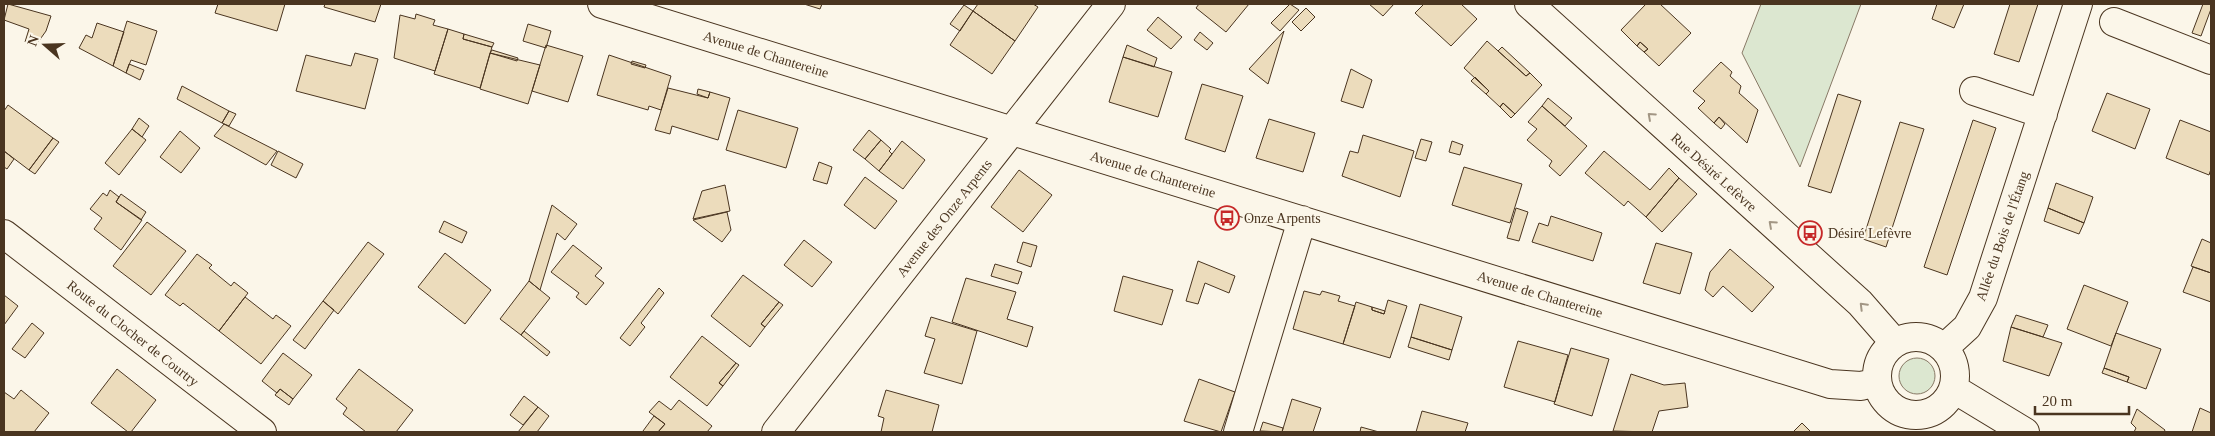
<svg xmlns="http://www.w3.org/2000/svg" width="2215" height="436" font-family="Georgia,serif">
<rect width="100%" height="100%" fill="#fbf6e9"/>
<path fill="#dce7d0" stroke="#887966" d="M1761,4H1861L1800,167L1742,53Z
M1899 376a18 18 0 1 1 36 0a18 18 0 1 1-36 0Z"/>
<path fill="#ecdcbc" stroke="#4a3520" d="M8,4L51,16L46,31L36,45L25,42L29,29L4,20Z
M218,4H285L277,31L215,13Z
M325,4H381L375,22L324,7Z
M804,4H822L820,9Z
M978,4H1033L1038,7L1015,41L973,11Z
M1199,4H1249L1226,32L1196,8Z
M1290,4L1299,10L1280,31L1271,23Z
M1369,4H1394L1383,16Z
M1424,4H1461L1477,19L1451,46L1415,13Z
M1646,4H1660L1691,33L1659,66L1644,52L1648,49L1640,42L1637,46L1621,30Z
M1937,4H1964L1954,28L1932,19Z
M2010,4H2038L2019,62L1994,54Z
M2203,4H2211V9L2201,36L2192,33Z
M964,5L973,11L960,31L950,24Z
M1306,8L1315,17L1301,31L1292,22Z
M973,11L1015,41L992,74L950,45Z
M416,14L435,20L433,25L448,29L435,71L394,58L400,15L415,19Z
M1158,17L1182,37L1171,49L1147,30Z
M127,21L157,31L146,65L131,60L126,73L113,66Z
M97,23L124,32L113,66L79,48L86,35L92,38Z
M528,24L551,31L546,48L523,41Z
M448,29L464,34L463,39L492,47L480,88L434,74Z
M1284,31L1268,84L1249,69Z
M1200,32L1213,43L1207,50L1194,40Z
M464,34L494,43L492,47L463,39Z
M1487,41L1526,76L1530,73L1542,85L1515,114L1503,103L1500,107L1486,94L1489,91L1464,68Z
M1640,42L1648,49L1644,52L1637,46Z
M546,45L583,56L568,102L532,91Z
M1127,45L1157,58L1154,67L1123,57Z
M1502,47L1530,73L1526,76L1498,51Z
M492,50L518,58L517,61L490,53Z
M355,53L378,59L365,109L296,91L306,55L351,66Z
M490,53L540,65L528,104L480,89Z
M609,55L671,76L661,110L649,106L648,110L597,95Z
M1123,57L1172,72L1158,117L1109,102Z
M632,61L646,65L645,68L631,64Z
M1721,62L1732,72L1730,76L1741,86L1739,93L1758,110L1747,143L1719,117L1714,123L1698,108L1705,101L1693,91Z
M129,64L144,70L140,80L126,73Z
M1351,69L1372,80L1363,108L1341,101Z
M1475,77L1489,91L1486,94L1471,81Z
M1202,84L1243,96L1225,152L1185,139Z
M182,86L229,111L222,123L177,99Z
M668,88L708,98L710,92L730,98L718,140L672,126L670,134L655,130Z
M698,89L710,92L708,98L697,94Z
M2107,93L2150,109L2135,149L2092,131Z
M1838,94L1861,101L1831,193L1808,186Z
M1548,98L1572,118L1565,126L1542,106Z
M1503,103L1515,114L1511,118L1500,107Z
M8,105L53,138L29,170L4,151V111Z
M1542,106L1587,146L1560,176L1549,166L1552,161L1527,140L1537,129L1528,122Z
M738,110L798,128L786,168L726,150Z
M229,111L236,114L229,126L222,123Z
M1719,117L1725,124L1721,129L1714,123Z
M139,118L149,126L142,137L132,129Z
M1269,119L1315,133L1303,172L1256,158Z
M1973,120L1996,128L1947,275L1924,267Z
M2180,120L2211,132V169L2209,175L2166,158Z
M1900,122L1924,129L1886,247L1863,239Z
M224,124L277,151L266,165L214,136Z
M132,129L146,140L119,175L105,163Z
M869,130L881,140L865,159L853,150Z
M180,131L200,148L181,173L160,157Z
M1363,135L1414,151L1400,197L1342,176L1350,151L1358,153Z
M53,138L59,142L35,174L29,170Z
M1421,139L1432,142L1426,161L1415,158Z
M881,140L891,149L889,151L892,154L879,171L865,159Z
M902,141L925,160L903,189L879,171Z
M1452,141L1463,145L1460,155L1449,152Z
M4,151L14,159L7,169L4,167Z
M278,151L303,164L296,178L271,165Z
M1604,151L1650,190L1669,168L1679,178L1646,217L1628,201L1624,206L1585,173Z
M819,162L832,167L827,184L813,180Z
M1464,167L1522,184L1510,223L1452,205Z
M1019,170L1052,195L1023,232L991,207Z
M865,177L897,201L875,229L844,205Z
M1679,178L1697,194L1662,232L1646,217Z
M2056,183L2093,197L2084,223L2048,208Z
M725,185L730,211L693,219L702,191Z
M110,190L119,197L116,202L142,220L121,250L94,229L102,218L90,209L103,193L107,196Z
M121,194L146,212L141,220L116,202Z
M552,205L577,224L565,240L557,233L540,290L529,281Z
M1516,208L1528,212L1519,241L1507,238Z
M2048,208L2084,223L2079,234L2044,221Z
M727,212L731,230L722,242L693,220Z
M1551,216L1602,233L1593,261L1532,242L1539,223L1548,226Z
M444,221L467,232L462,243L439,232Z
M147,222L186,251L151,295L113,266Z
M2202,239L2211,243V273L2191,266Z
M804,240L832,262L812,287L784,265Z
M368,242L384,254L338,314L323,301Z
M1023,242L1037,246L1031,267L1017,262Z
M1656,243L1692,253L1680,294L1643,283Z
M573,245L602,268L595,276L604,283L586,305L576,297L579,293L551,272Z
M1730,249L1774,287L1752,312L1723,286L1713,297L1705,290L1710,272Z
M445,253L491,290L465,324L418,287Z
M197,254L212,265L209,268L231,286L234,282L248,293L219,331L183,303L180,306L165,295Z
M1198,261L1235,276L1229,293L1205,283L1198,304L1186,301Z
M995,264L1022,272L1018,284L991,276Z
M2193,267L2211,273V302L2183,292Z
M743,275L779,302L761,324L765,327L750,347L711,316Z
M1123,276L1173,290L1162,325L1114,311Z
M966,278L1016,292L1007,319L1033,327L1027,347L952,322Z
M529,281L550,298L521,335L500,319Z
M2084,285L2128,302L2111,346L2067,329Z
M659,288L664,293L641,323L645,327L630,346L620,338Z
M1304,291L1320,295L1322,291L1340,296L1338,301L1355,306L1343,344L1293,329Z
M4,295L18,306L4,325Z
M245,297L273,319L276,315L291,326L261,364L219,331Z
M1388,300L1407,306L1390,358L1343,344L1356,302L1372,307V310L1384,314Z
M323,301L334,310L305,349L293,340Z
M779,302L783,305L765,327L761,324Z
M1420,304L1462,317L1452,350L1411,337Z
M1372,307L1385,311L1384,314L1372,310Z
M2016,315L2048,325L2043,337L2011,327Z
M931,317L977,331L962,384L924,373L935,339L925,336Z
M32,323L44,333L25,358L12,349Z
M2011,327L2062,343L2049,376L2003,361Z
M524,331L550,352L547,356L521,335Z
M2116,333L2161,349L2146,389L2127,382L2129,377L2104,368Z
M702,336L736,363L719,383L723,386L707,406L670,377Z
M1411,337L1452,350L1449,360L1408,347Z
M1518,341L1568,355L1555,402L1504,387Z
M1571,348L1609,359L1592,416L1554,404Z
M283,353L312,375L293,399L280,389L277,393L262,381Z
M736,363L739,365L723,386L719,383Z
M2104,368L2129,377L2127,382L2102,373Z
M117,369L156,400L131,432H128L91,403Z
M359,369L413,410L396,432H366L343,414L347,408L336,399Z
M1631,374L1664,385L1685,383L1688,407L1659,411L1652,432L1613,431Z
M1199,379L1235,392L1221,432L1184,421Z
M280,389L293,399L289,405L275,395Z
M21,390L49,413L34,432H4V392L14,399Z
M886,390L939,405L932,432H881L884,418L878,416Z
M524,396L538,407L523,425L510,415Z
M1292,399L1321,408L1313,432H1282Z
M679,400L712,426L707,432H658L665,424L649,412L659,401L671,410Z
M538,407L549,416L537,432H518Z
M2200,408L2211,413V432H2192Z
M2137,409L2165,430L2164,432H2134L2136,428L2131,423Z
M1422,411L1468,423L1465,432H1416Z
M654,416L665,424L658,432H644L643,431Z
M1263,422L1283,428L1282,432L1260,431Z
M1802,423L1811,432H1793Z
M1361,427L1379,432H1360Z"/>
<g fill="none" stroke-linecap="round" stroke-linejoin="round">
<g stroke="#4a3520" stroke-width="30">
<path id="minor" d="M602,4L1830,384L1861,386L1877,382
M1529,4L1860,303L1895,343
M2114,22L2211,60
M1974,91L2043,114
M4,234L262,432
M1877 376a39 39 0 1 1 78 0a39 39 0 1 1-78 0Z
M1944,348L1967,327L1983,298L2078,4
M1954,389L2025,432
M776,432L1111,4
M1238,432L1302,220"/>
</g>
<use href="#minor" stroke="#fbf6e9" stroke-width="28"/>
</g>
<defs><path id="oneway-chevron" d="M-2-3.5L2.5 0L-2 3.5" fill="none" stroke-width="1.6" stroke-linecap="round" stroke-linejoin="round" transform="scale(1.25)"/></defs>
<g stroke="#a29684">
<use href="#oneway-chevron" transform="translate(1651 116) rotate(-138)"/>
<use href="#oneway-chevron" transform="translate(1772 224) rotate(-138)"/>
<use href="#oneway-chevron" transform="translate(1863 306) rotate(-135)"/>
</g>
<defs>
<g id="bus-ring" transform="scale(1.25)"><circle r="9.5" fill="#fbf6e9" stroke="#c62828" stroke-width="1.5"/><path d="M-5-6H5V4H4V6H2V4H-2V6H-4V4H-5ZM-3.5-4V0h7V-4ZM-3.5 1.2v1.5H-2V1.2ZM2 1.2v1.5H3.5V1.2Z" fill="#c62828"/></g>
</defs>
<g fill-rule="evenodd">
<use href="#bus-ring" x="1227" y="218"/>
<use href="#bus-ring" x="1810" y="233"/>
</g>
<g text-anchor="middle" stroke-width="4" stroke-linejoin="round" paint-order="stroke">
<g font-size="14" fill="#4a3520" stroke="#fbf6e9">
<text transform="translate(766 54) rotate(17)" y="5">Avenue de Chantereine</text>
<text transform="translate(1714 172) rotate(42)" y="5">Rue Désiré Lefèvre</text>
<text transform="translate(1153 174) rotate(17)" y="5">Avenue de Chantereine</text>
<text transform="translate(944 218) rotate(-52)" y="5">Avenue des Onze Arpents</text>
<text transform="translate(2002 236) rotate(-71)" y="5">Allée du Bois de l'Étang</text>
<text transform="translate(1540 294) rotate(17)" y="5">Avenue de Chantereine</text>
<text transform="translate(133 333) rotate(38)" y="5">Route du Clocher de Courtry</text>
</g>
<g font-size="14" fill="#4a3520" stroke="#fbf6e9" text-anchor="start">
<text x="1244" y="223">Onze Arpents</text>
<text x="1828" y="238">Désiré Lefèvre</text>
</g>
</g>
<rect width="2215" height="436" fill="none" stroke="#4a3520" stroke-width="10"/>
<g transform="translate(45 45) rotate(290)" stroke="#fbf6e9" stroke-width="4" paint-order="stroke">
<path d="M0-4L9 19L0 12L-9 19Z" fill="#4a3520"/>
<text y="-8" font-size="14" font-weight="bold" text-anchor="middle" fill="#4a3520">N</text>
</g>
<path d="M2035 406v8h94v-8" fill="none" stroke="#4a3520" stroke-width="2.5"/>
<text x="2042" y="406" font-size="15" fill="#4a3520" stroke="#fbf6e9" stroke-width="4" paint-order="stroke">20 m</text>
</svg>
